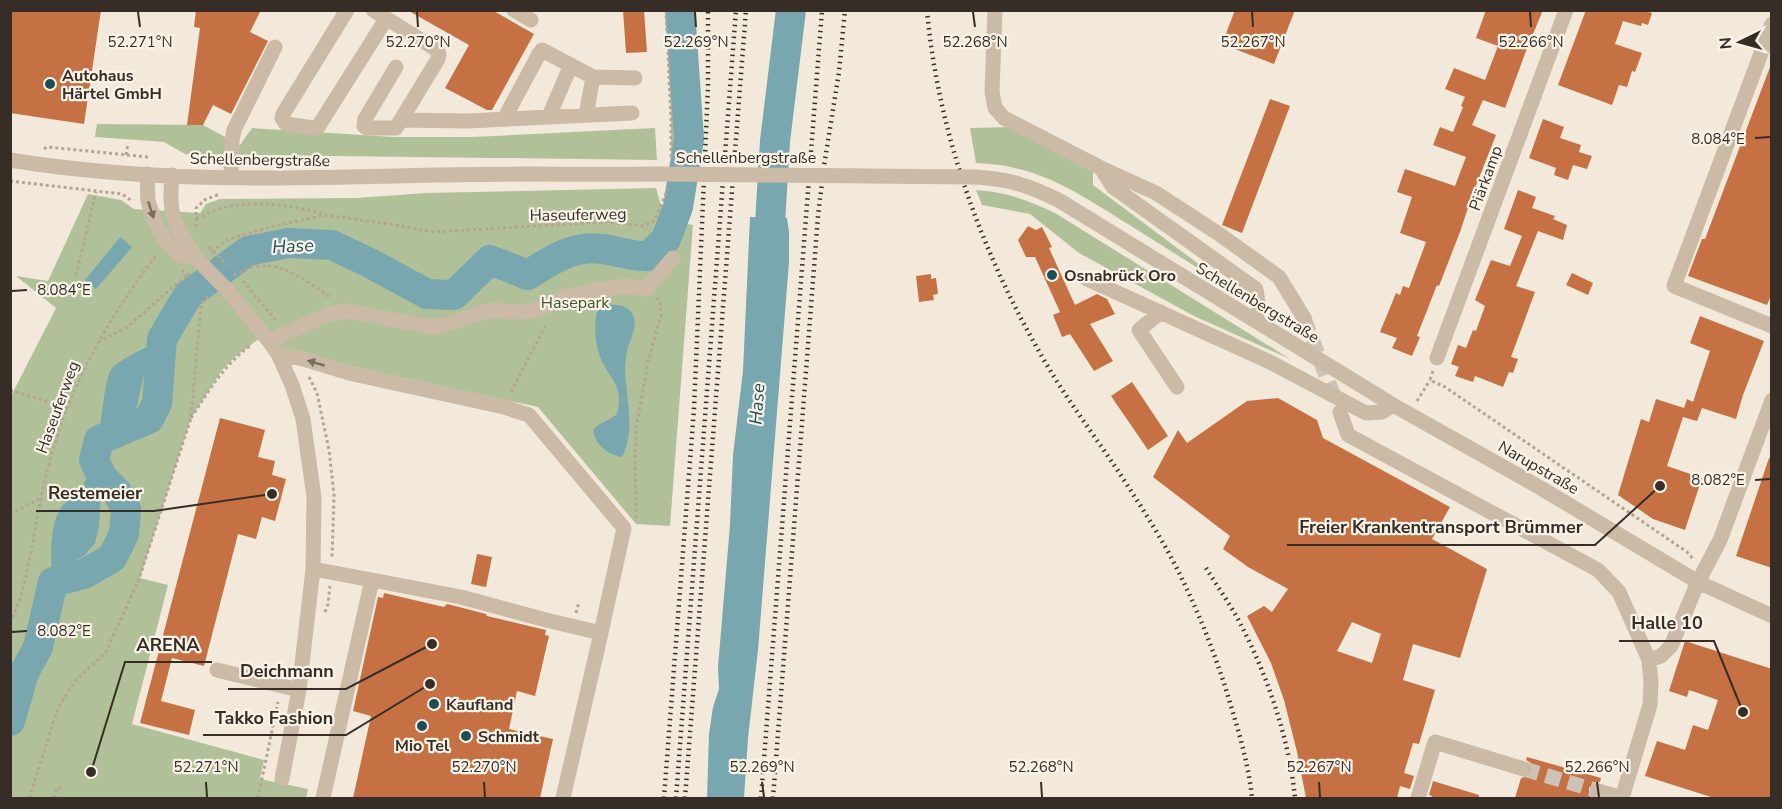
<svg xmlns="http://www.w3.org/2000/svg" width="1782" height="809" font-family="'Nunito Sans',sans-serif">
<rect width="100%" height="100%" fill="#f2e9da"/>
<path fill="#b0c19a" d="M666,11H680L689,139L687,160H671V119Z
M97,124L203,125L240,145L252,128L394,137H473L655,128L657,160L185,154L164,142L95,137Z
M1012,127L1093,170V185L1236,292C1201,270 1166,248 1131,226C1079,194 1040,165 976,163L970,128Z
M656,188L665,220L693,225L670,526L636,524L538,407L355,367L278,354L264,335L236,356L222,370L191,418L140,578L168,585L132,724L264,760L260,779L308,789L306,798H11L10,398L56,308L16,276L48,281L88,194L121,200L134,209L200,213L206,204L220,199L356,198L426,193Z
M976,190C1006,192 1028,200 1055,213L1290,359L1194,316L1079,253L1030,214L982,205Z"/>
<path fill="#79a7af" d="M750,217L787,218L789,232V262L758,650L748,738L744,798H707L709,734L713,707L719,689L718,667L730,525L733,455L743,371Z
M120,237L132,247L96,289L85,280Z
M604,304C615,305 628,304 633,315C638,328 630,338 627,351C626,357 625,363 625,369C626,398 636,431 622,457C609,455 594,444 593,430C600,422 609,421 617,414C625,383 608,380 599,354C595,340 594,326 597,312Z
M162,339L160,358L153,362L144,374L137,406L129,418L116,433L99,440C101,425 104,376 113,367C127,355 146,348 162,339Z
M94,460L102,477L99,526L95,543L85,555L72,563L66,578L53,582C50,560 48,517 67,501C70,498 75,496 79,495Z"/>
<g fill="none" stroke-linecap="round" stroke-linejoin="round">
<path stroke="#79a7af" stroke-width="30" d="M768,257L775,141L791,10
M10,721L24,673L38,647L53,582L84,574L112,558L124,534L126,509L117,492L102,477L94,460L99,440L149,419L157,403L162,339L188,295L248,251L288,243L332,245L370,263L427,294L454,295L490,260L528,275C551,260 574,245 602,249C620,251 630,257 649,256L666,239L678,207L689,139L680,10"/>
</g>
<path fill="#c67144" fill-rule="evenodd" d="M10,10H101L84,124L10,113Z
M196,10H261L250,32L268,41L231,114L213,105L203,125H187L200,28L194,27Z
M407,10H492L534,34L492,110H487L445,88L469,45Z
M623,10H644L647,52L626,53Z
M1235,10H1295L1274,64L1222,44Z
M1486,10H1543L1526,51L1505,108L1483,100L1472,125L1496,135L1473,193L1460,232L1439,286L1437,285L1417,336L1420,337L1412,356L1392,348L1397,338L1380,332L1396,293L1400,295L1403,286L1409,288L1426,242L1400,233L1412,197L1397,192L1405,169L1455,186L1466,157L1433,145L1440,127L1453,132L1463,107L1461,106L1465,97L1445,89L1454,68L1485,80L1498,46L1476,38Z
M1586,10H1648V12L1652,13L1648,25L1642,23L1641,26L1623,21L1615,44L1642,53L1635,72L1632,71L1627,87L1619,85L1612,105L1558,85Z
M1770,67H1772V293L1767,305L1688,276L1702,239H1705Z
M1270,99L1290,106L1242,233L1222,225Z
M1543,119L1564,127L1560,138L1581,145L1579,152L1592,156L1587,169L1573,165L1568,180L1554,175L1556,168L1529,158Z
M1518,190L1536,197L1532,208L1555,216L1553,219L1567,225L1563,240L1538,231L1516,286L1535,292L1511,357L1518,359L1513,373L1509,372L1503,387L1475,376L1473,382L1455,376L1459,367L1451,364L1458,345L1466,348L1473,330L1476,331L1485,306L1475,300L1491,260L1510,266L1522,236L1504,229Z
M1028,226L1036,230L1042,227L1052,247L1049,248L1075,305L1097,294L1107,299L1115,314L1090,324L1113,361L1094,371L1070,334L1062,337L1053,315L1060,312L1035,257H1026L1018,240Z
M1572,273L1593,283L1588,295L1566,285Z
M931,274V279L936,278L938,294L933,295L934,300L919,302L916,276Z
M1700,316L1764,341L1743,395L1736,419L1702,408L1697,421L1683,417L1667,466L1702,478L1685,530L1653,519L1618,495L1641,419L1649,422L1656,399L1684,408L1687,399L1693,402L1710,351L1690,343Z
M1132,382L1168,436L1148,450L1111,396Z
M1278,398L1317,420L1323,438L1450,507L1432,539L1487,569L1460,658L1413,644L1403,680L1435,690L1419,744L1413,743L1404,773L1414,776L1410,789L1400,786L1397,798H1306L1297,752L1284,700L1271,663L1247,616L1264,606L1272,612L1288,589L1248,567L1223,549L1230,536L1153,477L1178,430L1187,443L1247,401ZM1352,622L1381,634L1372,663L1337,651Z
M220,418L265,430L258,457L275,461L272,475L286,479L275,521L262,517L256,539L238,534L204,666L172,658L161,701L195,710L189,735L140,723Z
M1769,458H1772V568L1736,556Z
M477,554L492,557L486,587L471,584Z
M384,593L444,607L447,604L459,607L486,614L487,616L546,630L545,635L549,636L535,696L517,691L509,729L553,739L540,798H353L371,716L353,711L378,597L383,598Z
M1685,641L1772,669V798H1714L1645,776L1657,741L1685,750L1693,725L1708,730L1718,700L1689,690L1687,697L1669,691Z
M1527,757L1601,778L1600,782H1595L1589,788V794L1592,798H1515L1521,778L1530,776L1533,771L1531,763L1526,760Z
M1433,781L1479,795V798H1431L1432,796L1429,795Z"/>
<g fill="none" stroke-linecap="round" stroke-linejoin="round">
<path stroke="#ccc3b6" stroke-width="15" stroke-dasharray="15 8" stroke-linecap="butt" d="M1304,318L1337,404
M1524,769L1598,791"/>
<path stroke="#b5a490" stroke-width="3" stroke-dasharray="3 3" stroke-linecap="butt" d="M666,10L671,119V159
M44,149L47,147L148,157
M126,155L128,143
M10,181L122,194L132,201
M196,218C205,216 213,210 222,208C255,200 291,205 324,214
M196,227V208L206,199L220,194
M212,252L226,240L274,226L326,215L396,225L433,232L607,222L643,226L654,221L668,189
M76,275L96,192
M234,275C240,273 246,268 252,267C282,260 307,282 331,298
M243,281L277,322
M98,342L126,328L189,273
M1433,371L1430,380L1445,387L1687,552L1694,560
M309,377L317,393L329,450L334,495L332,559
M10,390L66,407
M511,392L547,323
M1417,401L1430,380
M191,418C210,389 223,366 251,345
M10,514L41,498
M636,518L635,455L636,429L648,362L661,315L660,301L657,298
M325,612L328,604L330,586
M576,613L579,602
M10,623C15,612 20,600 23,588C33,550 37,510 47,472C67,390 107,319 158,253
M29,798L58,708L75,681L106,652L139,579L191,418L201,304L210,294
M54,798L57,788H62
M258,798L278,702"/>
<path stroke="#cabaa6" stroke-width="15" d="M347,10L283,114L282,118L286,124L314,128L318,127L386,19
M373,10L437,50L439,54L438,59L396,128H367L364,126L365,119L396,67
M514,10L531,20
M995,10L992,92L995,108L1004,118L1101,168L1156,193L1219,234L1279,277L1304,318
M1772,24L1674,286L1772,326
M586,115L593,77
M549,116L571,65
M504,119L539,54L542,50L593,77L635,78
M401,120L467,121L632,113
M10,160C150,183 292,179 433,175C508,173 582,175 657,174
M1101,168L1113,187L1256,289L1259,309L1255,321
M147,174L148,201L156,224L167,243L181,256L196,258
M172,175C171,191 169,209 176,224C181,236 190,246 196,258
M976,177C1010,179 1030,186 1060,201L1393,405L1539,487L1698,582L1772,616
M231,178L232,141L234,130L275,47
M1087,279L1272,363L1366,413L1382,412L1393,405
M228,291L269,341L278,354L292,385L303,419L314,497L313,569L299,690L282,779
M1161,312L1139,330L1177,387
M269,341L329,314L349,311L431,327L445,325L484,312L495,310L511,312L532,311L549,305L566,296L603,289L625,286L646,289L673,258
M278,354L300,358L353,374L504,407L529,415L624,528L601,633L546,620L461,597L372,580
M1437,358L1566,10
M1340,412L1348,435L1598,570L1619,592L1649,660L1651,683L1650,705L1622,798
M313,569L372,580L323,798
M1649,660L1661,656L1671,646L1698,582L1720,540L1772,400
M217,670L299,690
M1598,791L1622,798
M563,798L601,633
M1418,798L1435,742L1524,769"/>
<path stroke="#362d27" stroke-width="4.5" stroke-dasharray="1.5 4.5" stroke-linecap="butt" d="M927,10C938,133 982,254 1044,360C1067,400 1095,436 1120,474C1142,508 1165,543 1182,579C1202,620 1218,662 1231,706C1240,736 1249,767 1252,798
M1206,568C1217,586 1230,604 1240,623C1268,677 1289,738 1295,798
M664,798L694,409L708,86V10
M676,798L736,10
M685,798L746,10
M761,798L822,10
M773,798L818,216L824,166L839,72L845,10"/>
<path stroke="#b5a490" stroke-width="3" stroke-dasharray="3 3" stroke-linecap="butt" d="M209,247L227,265
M182,270L192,279"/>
<path stroke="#cabaa6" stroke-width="15" d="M657,174L976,177
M196,258L228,291"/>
</g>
<defs><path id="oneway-solid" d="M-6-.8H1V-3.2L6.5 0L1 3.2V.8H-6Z" transform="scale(1.5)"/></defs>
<g fill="#796c60">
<use href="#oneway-solid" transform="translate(151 210) rotate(72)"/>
<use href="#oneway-solid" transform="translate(316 363) rotate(-164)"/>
</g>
<path fill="none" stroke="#362d27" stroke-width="2" d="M138,12L140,27M417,12L418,27M695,12L696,27M973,12L975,27M1252,12L1253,27M1530,12L1531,27M1755,138L1770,137M12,291L27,290M1755,480L1770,479M12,632L27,631M206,782L207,797M484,782L485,797M762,782L764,797M1041,782L1042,797M1319,782L1320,797M1597,782L1599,797"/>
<g fill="#1d4d57" stroke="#f9f3e7" stroke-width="2">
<circle cx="50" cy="84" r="6"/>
<circle cx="1052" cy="275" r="6"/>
<circle cx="434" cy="704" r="6"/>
<circle cx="422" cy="726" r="6"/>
<circle cx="466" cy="736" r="6"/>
</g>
<g text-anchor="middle" stroke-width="4.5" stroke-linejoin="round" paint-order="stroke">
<g font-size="16" font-weight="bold" fill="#362d27" stroke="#f9f3e7" text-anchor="start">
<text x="62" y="81">Autohaus<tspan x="62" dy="18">Härtel GmbH</tspan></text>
<text x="1064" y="281">Osnabrück Oro</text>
<text x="446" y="710">Kaufland</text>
<text x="478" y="742">Schmidt</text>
<text x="422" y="751" text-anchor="middle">Mio Tel</text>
</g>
<g font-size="16" fill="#362d27" stroke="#f9f3e7">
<text x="746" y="163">Schellenbergstraße</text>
<text transform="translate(260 159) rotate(1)" y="6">Schellenbergstraße</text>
<text transform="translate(1485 178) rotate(-70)" y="6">Piärkamp</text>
<text transform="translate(578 214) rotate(-1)" y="6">Haseuferweg</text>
<text transform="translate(1258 302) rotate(31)" y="6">Schellenbergstraße</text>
<text transform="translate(57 407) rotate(-70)" y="6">Haseuferweg</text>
<text transform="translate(1539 467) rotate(30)" y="6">Narupstraße</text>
</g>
<g font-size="16" fill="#41542b" stroke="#f9f3e7">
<text x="575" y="308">Hasepark</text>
</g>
<g font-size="18" font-style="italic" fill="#1d4d57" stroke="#f9f3e7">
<text transform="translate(293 246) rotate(-3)" y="6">Hase</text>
<text transform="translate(757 404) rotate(-86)" y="6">Hase</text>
</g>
</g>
<g font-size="15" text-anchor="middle" fill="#362d27" stroke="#f9f3e7" stroke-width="4.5" stroke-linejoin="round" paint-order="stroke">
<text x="140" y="47">52.271°N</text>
<text x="418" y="47">52.270°N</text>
<text x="696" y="47">52.269°N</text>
<text x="975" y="47">52.268°N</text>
<text x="1253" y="47">52.267°N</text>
<text x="1531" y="47">52.266°N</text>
<text x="1718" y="144">8.084°E</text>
<text x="64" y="295">8.084°E</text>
<text x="1718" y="485">8.082°E</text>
<text x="64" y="636">8.082°E</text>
<text x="206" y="772">52.271°N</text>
<text x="484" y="772">52.270°N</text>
<text x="762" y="772">52.269°N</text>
<text x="1041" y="772">52.268°N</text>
<text x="1319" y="772">52.267°N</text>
<text x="1597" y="772">52.266°N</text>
</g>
<path fill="none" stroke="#362d27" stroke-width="2" d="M272 494L154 511H36M1660 486L1595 545H1287M1743 712L1714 641H1619M91 772L125 662H212M432 644L346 689H228M430 684L346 735H203"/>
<g fill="#362d27" stroke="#f9f3e7" stroke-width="2">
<circle cx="272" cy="494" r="6"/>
<circle cx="1660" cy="486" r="6"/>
<circle cx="1743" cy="712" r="6"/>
<circle cx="91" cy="772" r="6"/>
<circle cx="432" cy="644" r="6"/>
<circle cx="430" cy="684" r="6"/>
</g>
<g font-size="18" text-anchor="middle" font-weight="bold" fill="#362d27" stroke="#f9f3e7" stroke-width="4.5" stroke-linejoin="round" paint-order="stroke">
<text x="95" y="499">Restemeier</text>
<text x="1441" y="533">Freier Krankentransport Brümmer</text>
<text x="1667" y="629">Halle 10</text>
<text x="168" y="651">ARENA</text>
<text x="287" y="677">Deichmann</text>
<text x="274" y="724">Takko Fashion</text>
</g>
<rect width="1782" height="809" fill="none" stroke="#362d27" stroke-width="24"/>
<g transform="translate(1740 42) rotate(265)" stroke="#f9f3e7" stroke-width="4.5" paint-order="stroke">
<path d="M0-4.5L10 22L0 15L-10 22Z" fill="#362d27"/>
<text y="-9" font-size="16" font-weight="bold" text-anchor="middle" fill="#362d27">N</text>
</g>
</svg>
